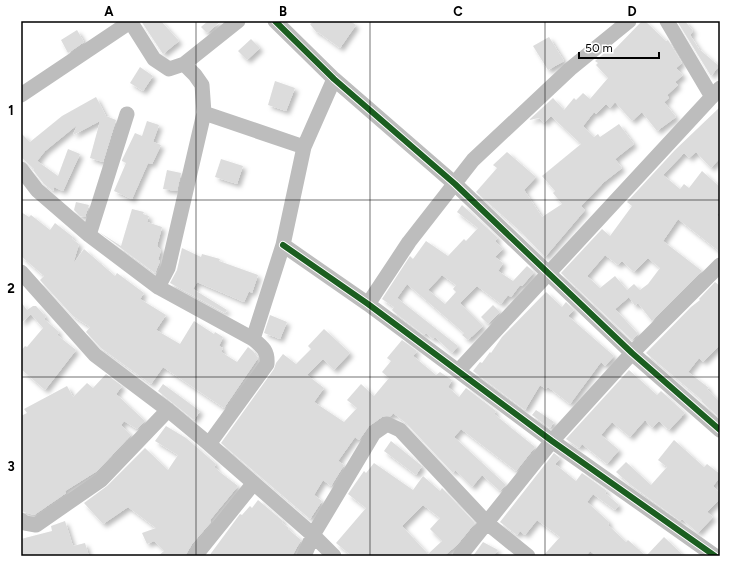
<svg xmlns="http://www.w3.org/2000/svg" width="741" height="577" font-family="Figtree,sans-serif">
<defs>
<filter id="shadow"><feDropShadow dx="3.5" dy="3.5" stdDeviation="2" flood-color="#0004"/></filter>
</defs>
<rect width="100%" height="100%" fill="#fff"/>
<path fill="#dcdcdc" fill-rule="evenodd" filter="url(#shadow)" d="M141,21H161L179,41L163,54Z
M208,21H221L207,33L201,27Z
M315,21H350L356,25L340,48L318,32L317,33L310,24Z
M642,21H645L666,41L668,40L682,63L676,68L683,75L675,82L678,85L667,95L669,98L664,102L676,117L657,131L642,112L632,121L615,102L610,108L606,104L596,114L594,112L583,126L594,137L598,134L600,137L619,124L634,144L615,159L622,168L604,182L581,206L585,210L545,257L520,231L476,192L497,168L493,165L507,152L536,177L524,190L542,217L562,204L553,193L555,191L542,176L581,144L551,116L544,123L539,118L529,120L553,98L564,110L574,98L576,100L583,93L590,99L608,78L596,65L598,63L595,61L609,49L612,52Z
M677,21H685L693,31L690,35L699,49L719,66L711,76Z
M77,30L84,42L68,53L61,40Z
M549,37L564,61L548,70L533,46Z
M251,39L260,48L247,60L238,51Z
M140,67L153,76L143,91L130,83Z
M275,81L295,88L286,111L268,105Z
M96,97L106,116L116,120L103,162L90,158L100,121L73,135L77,125L45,151L37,161L58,176L68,149L80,154L63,191L54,187L53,191L44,184L33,170L34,169L21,157V133L30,142L62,116Z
M720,107V158L711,168L696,152L689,158L684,153L663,175L680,189L684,184L689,188L702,171L720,187V211L717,215L720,218V252L678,219L663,241L702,271L652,321L638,303L635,306L629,297L615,309L638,334L632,340L561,273L602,229L610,236L632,206L627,202L675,150ZM605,255L618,265L622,261L634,272L648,258L660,268L648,284L640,290L634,284L627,290L615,276L600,288L587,276Z
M147,121L159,125L153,142L161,145L152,164L148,163L132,199L114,191L126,163L122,161V160L135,133L142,136Z
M221,159L243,166L237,184L215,177Z
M167,170L181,173L177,191L163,189Z
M76,202L89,205L85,217L80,216L74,210Z
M462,205L498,238L495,241L503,249L495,257L503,263L498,271L513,281L527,266L534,272L522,286L520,285L511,297L508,295L501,304L477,286L460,303L483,326L468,340L462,335L464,333L407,284L397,298L458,346L452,353L435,337L433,339L426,333L424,335L394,312L392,310L394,307L382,299L410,256L413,259L426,241L448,256L464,239L466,241L478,228L457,212ZM442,275L456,285L453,289L456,292L445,304L428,290Z
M132,209L144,212L143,214L149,216L147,222L162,227L157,246L161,250L158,260L160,261L155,273L99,232L121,246Z
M21,212L29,217L31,215L50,230L55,223L73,237L72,239L79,244L73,264L84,249L115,276L117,273L144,293L140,299L166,315L156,330L180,344L194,321L214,334L215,332L223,337L219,346L223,348L221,352L237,362L248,347L253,351L258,358L224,408L163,367L151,384L101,348L86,332L90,327L73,316L40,280L44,276L21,256Z
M182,248L201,257L202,254L220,259L219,261L258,275L252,293L249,291L244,302L197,282L193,289L227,310L225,313L170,283L177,270Z
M715,282L720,286V345L703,362L699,358L688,372L709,388L707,389L720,402V418L701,401L702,400L646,353L691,307L700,300L699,299Z
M546,292L562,307L566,302L574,310L568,316L614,356L605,366L601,362L570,404L548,387L546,389L540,385L525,410L473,371L480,362L482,363L490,352L491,353L502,337Z
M21,302L27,310L33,306H36L46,317L44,319L59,332L57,335L76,350L45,390L21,369V351L25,346L27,347L43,328L30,313L31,314L21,323Z
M493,305L500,312L488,324L481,317Z
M270,315L287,322L280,339L264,333Z
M324,329L350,353L334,370L323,359L307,375L324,388L314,402L344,422L357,408L347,400L361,384L374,396L389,378L382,372L391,361L387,358L402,340L417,351L413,356L436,375L440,372L452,380L448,387L459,397L466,388L496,411L494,414L535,447L516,471L461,429L454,437L506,485L500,491L482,475L472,487L455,470L453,473L406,423L393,413L391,416L382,417L369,426L359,440L355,437L338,461L344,465L331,486L323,480L314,495L322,501L310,519L221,443L274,369L276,363L283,354L296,364L311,349L308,346Z
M629,370L657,395L661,391L685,413L669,430L659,421L652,428L645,420L630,437L612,422L601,435L619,450L607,464L582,444L579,448L566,439Z
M106,374L122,386L116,394L145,421L137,429L124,421L121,425L131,435L97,471L65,491L66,493L34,515L21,511V416L27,413L24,409L67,386L73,397L87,383L93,388Z
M163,384L200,411L194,420L158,391Z
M536,410L554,422L550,428L532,415Z
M166,426L186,438L216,464L214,467L221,473L238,486L210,520L211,522L192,544L185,556H158L164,551L154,541L147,544L142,533L156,528L128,507L103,524L84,503L107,486L145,448L168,470L178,455L155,441Z
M674,440L704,467L707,464L720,474V477L713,486L720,493V499L707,512L713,517L698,533L682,519L680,521L631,485L616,472L626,462L651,485L667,467L658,460Z
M391,441L422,466L416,475L384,451Z
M554,453L560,458L555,464L576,481L582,473L607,491L605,493L619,505L615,510L593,494L587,502L609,522L608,525L626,542L628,540L646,556H597L590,551L586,556H543L560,537L537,520L525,535L520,531L517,535L500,522Z
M374,463L413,490L423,476L440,491L442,488L475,523L457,545L444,556H352L336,543L366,508L348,494L364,471L366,473ZM423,505L440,518L430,529L442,541L428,554L402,526Z
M258,500L283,521L282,523L289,528L288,529L301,540L292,556H209L240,514L242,515L250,506L252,508Z
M65,521L73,546L85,543L89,556H21V539L52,531L51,526Z
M664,537L684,556H646Z
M483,542L498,550L493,556H473Z"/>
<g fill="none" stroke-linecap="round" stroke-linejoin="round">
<path stroke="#bdbdbd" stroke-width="15" d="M130,21L154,59L169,69L184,64L238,21
M275,21L334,79L455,184L632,353L720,430
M667,21L712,97
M21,95L130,22
M204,113L304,147
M21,169L37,190L89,235L158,287L253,339C263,347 268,351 267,364L209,444
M89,235L127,114
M283,245L368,304L552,441L715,556
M21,272L95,355L168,410L209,444L313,535L334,556
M158,287L168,268L204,113L202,85L195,75L184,64
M368,304L409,242L473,160L570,69L629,21
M253,339L283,245L304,147L334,79
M459,370L720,88
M21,520L25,523L36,525L101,480L168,410
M195,556L253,484
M304,556L313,535L374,433L387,424L400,430L487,523L528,556
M460,556L552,441L632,353L720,265"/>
<g stroke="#fff" stroke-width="8">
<path id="cycleway" d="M275,21L334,79L455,184L632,353L720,430
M283,245L368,304L552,441L715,556"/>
</g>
<use href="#cycleway" stroke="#1b5e20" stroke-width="6"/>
</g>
<path fill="none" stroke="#000" stroke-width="1" stroke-opacity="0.55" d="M196,21V556M370,21V556M545,21V556M21,200H720M21,377H720"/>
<rect width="741" height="577" fill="none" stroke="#ffffff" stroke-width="44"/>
<path d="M579 52v6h80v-6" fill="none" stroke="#000000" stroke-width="2"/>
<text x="585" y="52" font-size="12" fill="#000000" stroke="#ffffff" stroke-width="3" paint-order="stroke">50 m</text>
<rect x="22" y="22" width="697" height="533" fill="none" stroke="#000" stroke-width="1.5"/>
<g font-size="13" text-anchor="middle" font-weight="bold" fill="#000">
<text x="109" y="16">A</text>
<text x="283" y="16">B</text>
<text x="458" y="16">C</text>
<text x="632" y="16">D</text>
<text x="11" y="115">1</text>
<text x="11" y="293">2</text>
<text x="11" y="471">3</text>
</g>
</svg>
